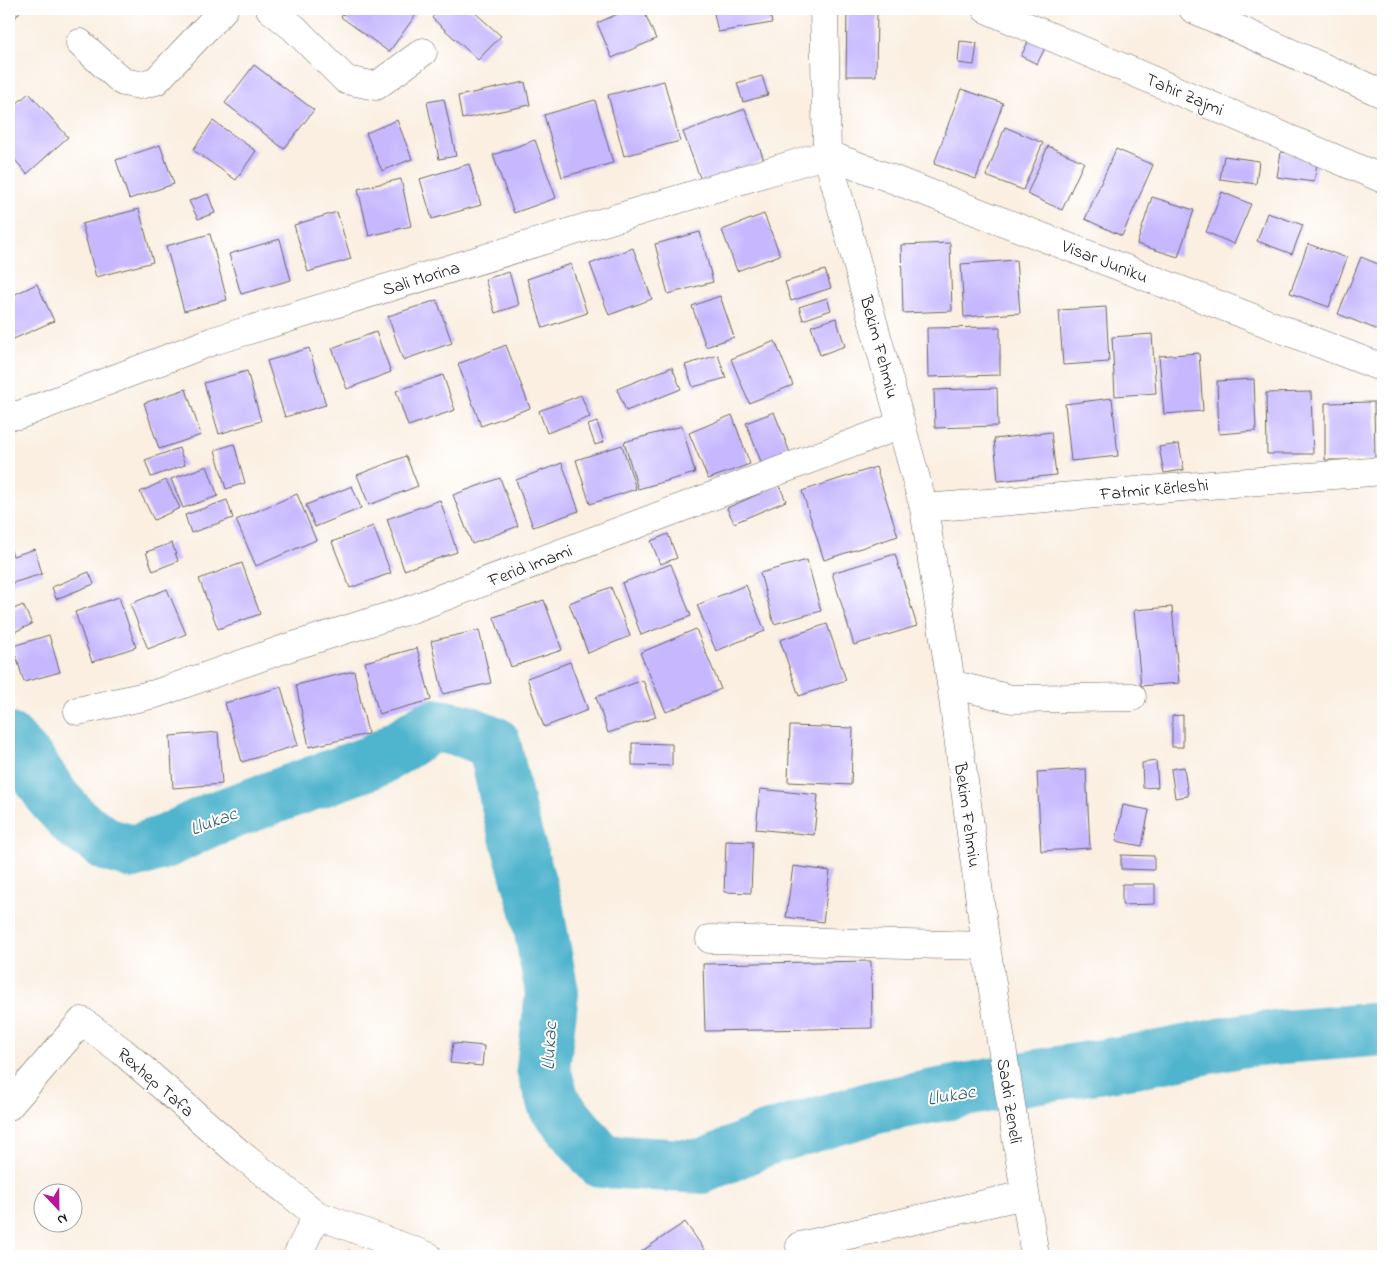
<svg xmlns="http://www.w3.org/2000/svg" width="1392" height="1265" font-family="'Indie Flower',sans-serif">
<rect width="100%" height="100%" fill="#fff"/>
<filter id="ink" filterUnits="userSpaceOnUse"><feTurbulence type="fractalNoise" baseFrequency=".02" numOctaves="2"/><feDisplacementMap in="SourceGraphic" scale="10" xChannelSelector="R" yChannelSelector="G"/><feConvolveMatrix kernelMatrix="1 2 1 2 8 2 1 2 1" color-interpolation-filters="sRGB"/></filter>
<filter id="wash" filterUnits="userSpaceOnUse"><feTurbulence type="fractalNoise" baseFrequency=".0096" numOctaves="4" result="noise"/><feDisplacementMap in="SourceGraphic" scale="20" xChannelSelector="R" yChannelSelector="G"/><feGaussianBlur stdDeviation="1.12" result="paint"/><feColorMatrix in="noise" values="0 0 0 0 0 0 0 0 0 0 0 0 0 0 0 0 0 1.4 0 .05"/><feComposite in="paint" operator="in"/></filter>
<g filter="url(#wash)">
<rect width="100%" height="100%" fill="#faefe1"/>
<g fill="none" stroke-linecap="round" stroke-linejoin="round">
<path stroke="#4fb4cd" stroke-width="54" d="M9,740L32,766L54,799L77,824L108,845L133,852L167,841L210,820L377,760L433,725L465,731L494,743L510,815L537,910L552,993L543,1068L554,1104L601,1161L702,1167L766,1139L876,1107L1033,1077L1159,1057L1245,1040L1383,1029"/>
</g>
<g id="blocks">
<path fill="#c6b7fe" d="M9,9H22L9,26Z
M347,9H420L389,52L341,17Z
M439,9H471L501,36L478,60L432,18Z
M629,9H643L656,39L612,58L597,23Z
M713,9H769L772,23L718,32Z
M847,9H877L876,76H846Z
M1033,32L1049,40L1037,64L1021,56Z
M960,41L977,43L974,65L958,63Z
M254,65L314,110L284,149L225,103Z
M762,76L768,95L743,102L737,83Z
M664,81L680,141L624,156L608,95Z
M525,82L530,105L462,119L458,96Z
M961,89L1003,103L976,179L934,164Z
M29,93L68,137L27,174L9,153V110Z
M444,99L456,156L439,159L427,102Z
M595,100L613,163L562,177L544,115Z
M745,109L764,160L702,183L683,132Z
M397,120L412,159L382,171L366,133Z
M213,121L256,151L236,180L193,150Z
M1005,127L1043,143L1023,190L986,176Z
M535,140L556,198L514,213L493,155Z
M160,145L174,184L129,199L116,160Z
M1048,146L1084,162L1062,210L1027,194Z
M1116,149L1153,165L1122,236L1085,219Z
M1281,152L1318,157L1314,182L1277,177Z
M1224,156L1259,161L1256,184L1220,179Z
M469,164L481,205L432,219L420,179Z
M401,179L411,226L369,236L358,189Z
M1222,192L1251,204L1234,244L1206,232Z
M208,194L215,213L198,219L189,201Z
M1152,197L1194,210L1178,257L1137,244Z
M139,209L153,262L96,277L82,224Z
M337,212L351,259L308,272L294,225Z
M1267,213L1303,225L1292,254L1257,241Z
M764,214L780,255L737,271L722,230Z
M700,232L713,282L668,294L655,244Z
M210,234L227,300L184,311L166,246Z
M280,239L291,280L241,294L229,254Z
M950,243L952,311L903,313L901,245Z
M1308,244L1347,258L1329,307L1290,293Z
M633,248L652,299L609,315L590,264Z
M1361,257L1383,266V317L1378,330L1338,314Z
M1016,260L1020,313L964,317L961,264Z
M571,264L587,313L543,328L527,279Z
M825,270L831,288L791,301L785,282Z
M509,272L519,305L495,313L485,279Z
M37,284L54,321L9,341V297Z
M720,296L734,337L706,347L692,306Z
M827,298L831,310L803,320L799,307Z
M437,300L452,343L403,360L388,316Z
M1106,307L1109,362L1063,365L1059,310Z
M836,318L845,346L820,355L811,326Z
M1000,327V375L928,377L927,328Z
M376,332L391,372L347,389L332,348Z
M1152,334L1156,393L1115,396L1112,337Z
M775,341L793,385L749,403L731,359Z
M506,345L530,408L481,426L458,364Z
M309,348L326,405L285,417L267,361Z
M1199,353L1203,411L1164,414L1159,356Z
M718,355L726,378L693,387L685,365Z
M672,367L681,389L626,411L617,389Z
M247,371L261,421L219,434L204,383Z
M443,375L455,410L408,426L396,391Z
M1254,379L1256,431L1219,434L1217,381Z
M997,388L998,426L935,428L934,390Z
M186,389L201,435L159,449L144,403Z
M1311,392L1313,454H1267L1266,393Z
M581,395L590,417L547,433L539,411Z
M1112,398L1118,456L1071,461L1065,404Z
M1374,402L1375,460H1325V403Z
M774,412L791,455L763,467L746,423Z
M732,415L750,464L708,479L689,433Z
M597,422L604,442L595,445L588,425Z
M682,426L695,473L638,489L624,442Z
M1051,432L1056,475L998,481L994,439Z
M234,444L245,483L226,489L215,450Z
M1179,444L1184,470L1164,473L1159,447Z
M622,445L636,489L590,504L576,460Z
M179,448L185,465L151,477L145,460Z
M406,456L418,486L369,505L357,475Z
M562,463L579,511L533,527L516,480Z
M207,466L218,496L183,508L171,479Z
M876,467L898,536L824,560L802,491Z
M500,478L518,526L472,544L453,495Z
M166,480L180,508L154,520L140,492Z
M779,485L786,501L734,523L727,508Z
M352,486L361,508L315,527L306,505Z
M297,494L316,540L256,566L236,520Z
M227,500L233,518L191,533L185,515Z
M440,500L457,552L404,570L387,519Z
M373,526L391,573L350,588L332,542Z
M668,534L677,558L660,564L651,541Z
M172,543L178,561L153,571L146,552Z
M9,545L13,556L35,549L42,574L9,584Z
M895,554L917,626L854,645L832,573Z
M807,560L821,611L774,624L760,573Z
M242,563L260,614L218,629L199,579Z
M671,564L691,616L641,635L622,583Z
M89,572L94,584L56,599L52,587Z
M746,585L765,631L716,651L697,605Z
M611,587L630,636L588,653L569,603Z
M167,589L186,634L148,649L130,604Z
M119,597L136,647L92,662L75,612Z
M544,600L562,650L511,667L494,617Z
M23,605L32,624L12,633L9,625V611Z
M1172,607L1179,683L1141,686L1134,610Z
M827,624L846,680L799,696L780,640Z
M696,629L721,689L666,712L640,653Z
M479,630L491,683L443,694L431,641Z
M49,635L60,672L24,682L13,646Z
M417,648L431,700L379,714L365,662Z
M570,662L588,710L544,727L527,678Z
M354,671L368,734L309,747L296,685Z
M643,680L656,717L608,733L596,697Z
M281,687L298,745L242,762L225,703Z
M1183,715V747H1172V716Z
M790,726L853,728L851,785L788,782Z
M218,732L222,784L173,788L170,736Z
M632,743L672,744V766L632,765Z
M1156,761L1158,787L1143,788L1142,763Z
M1184,767L1188,796L1175,798L1171,769Z
M1086,769L1090,848L1041,851L1037,772Z
M760,789L818,795L814,835L756,829Z
M1123,805L1149,810L1142,846L1116,841Z
M726,841L753,842L751,893L724,892Z
M1121,855L1154,856V870L1121,869Z
M793,866L830,871L823,922L786,917Z
M1122,884H1155V904L1122,905Z
M871,961L872,1028L705,1031L703,964Z
M453,1043L484,1046L482,1066L450,1063Z
M685,1222L709,1256H635Z
M349,1250L355,1256H341Z"/>
</g>
</g>
<g filter="url(#ink)">
<use href="#blocks" fill-opacity="0" stroke="#6a6661" stroke-width="1"/>
<g fill="none" stroke-linecap="round" stroke-linejoin="round">
<g stroke="#6a6661" stroke-width="29">
<path id="minor" d="M270,9L294,28L346,80L376,86L423,52
M824,9L827,154L924,508L951,684L986,946L1035,1256
M986,9L1383,179
M1193,9L1383,94
M80,43L123,82L140,85L156,81L224,9
M9,415H19L213,341L827,154L1383,368
M924,508L1383,471
M951,684L1012,699L1132,697
M78,711L155,694L290,647L412,609L901,425
M710,939L986,946
M9,1106L82,1021L122,1051L239,1153L317,1215L428,1256
M800,1246L1025,1195
M297,1256L317,1215"/>
</g>
<use href="#minor" stroke="#fff" stroke-width="28"/>
</g>
</g>
<g text-anchor="middle" stroke-width="4" stroke-linejoin="round" paint-order="stroke">
<g font-size="18" fill="#1c1c1c" stroke="#fff">
<text transform="translate(1185 94) rotate(23)" y="6">Tahir Zajmi</text>
<text transform="translate(1105 261) rotate(21)" y="6">Visar Juniku</text>
<text transform="translate(421 278) rotate(-17)" y="6">Sali Morina</text>
<text transform="translate(880 347) rotate(75)" y="6">Bekim Fehmiu</text>
<text transform="translate(1154 489) rotate(-5)" y="6">Fatmir Kërleshi</text>
<text transform="translate(530 565) rotate(-21)" y="6">Ferid Imami</text>
<text transform="translate(968 815) rotate(82)" y="6">Bekim Fehmiu</text>
<text transform="translate(156 1082) rotate(41)" y="6">Rexhep Tafa</text>
<text transform="translate(1010 1101) rotate(81)" y="6">Sadri Zeneli</text>
</g>
<g font-size="19" font-style="italic" fill="#33606c" stroke="#fff">
<text transform="translate(213 820) rotate(-21)" y="7">Llukac</text>
<text transform="translate(548 1046) rotate(-87)" y="7">Llukac</text>
<text transform="translate(951 1094) rotate(-10)" y="7">Llukac</text>
</g>
</g>
<rect width="1392" height="1265" fill="none" stroke="#fff" stroke-width="30"/>
<g transform="translate(58 1208) rotate(158)"><circle r="24" fill="#ffffff" stroke="#a4a4a4"/>
<path d="M0-4L9 19L0 12L-9 19Z" fill="#b5179e"/>
<text y="-8" font-size="14" font-weight="bold" text-anchor="middle" fill="#1c1c1c">N</text>
</g>
</svg>
